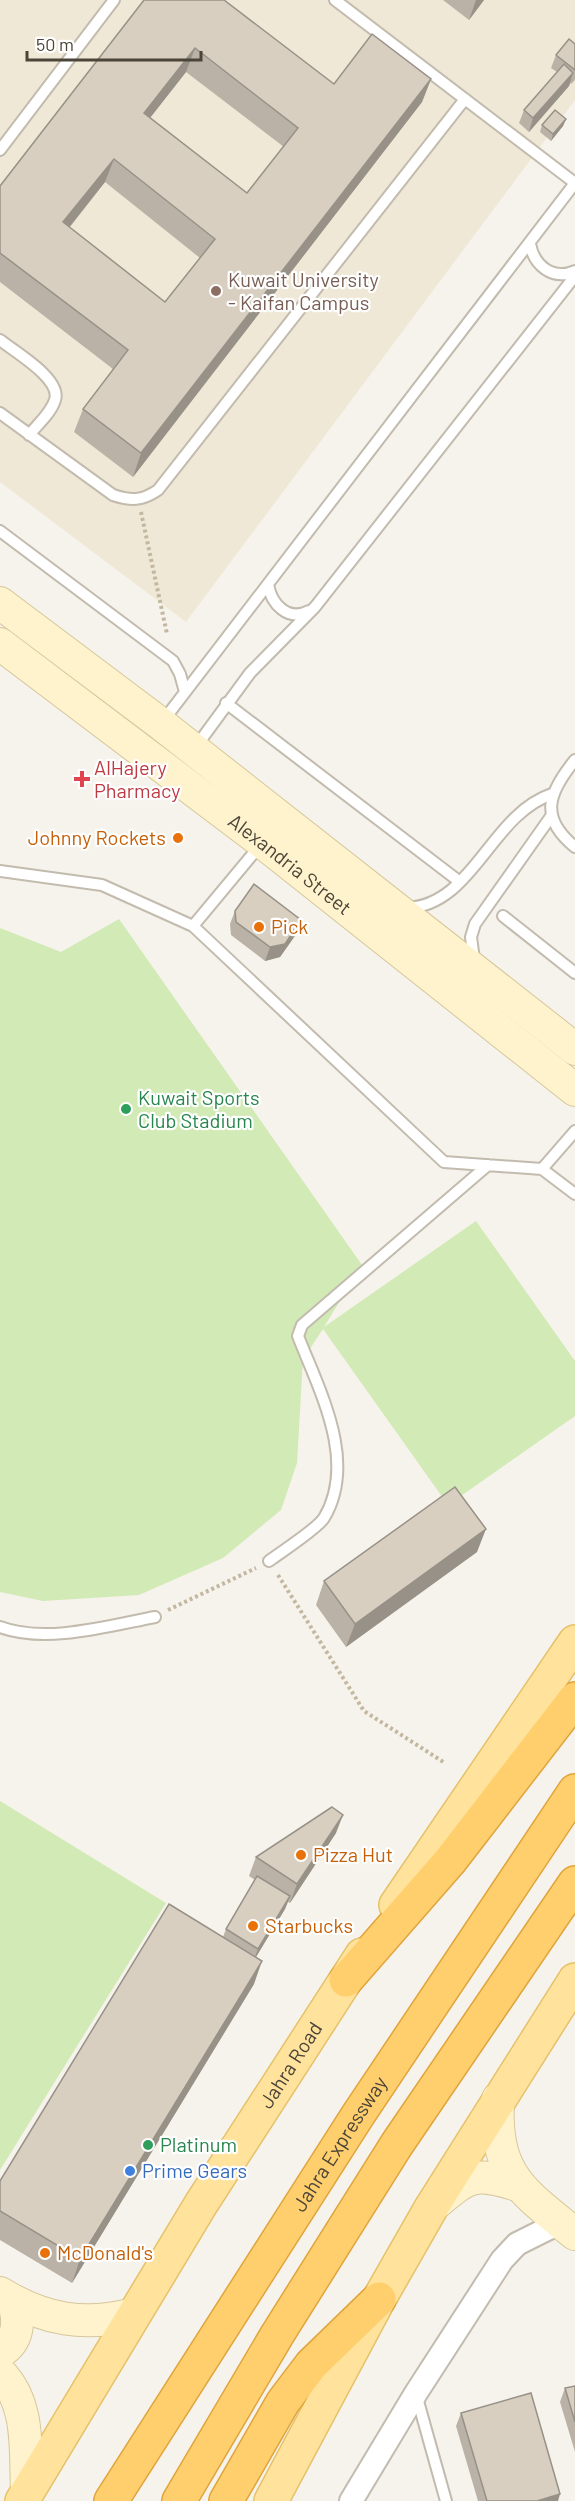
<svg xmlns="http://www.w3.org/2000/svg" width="575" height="2501" font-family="Barlow,sans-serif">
<rect width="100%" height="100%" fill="#f6f3ec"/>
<path fill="#efe8d6" d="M0,0H575V100L186,622L0,482Z"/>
<path fill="#d2eab5" d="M119,919L362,1265L324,1327L476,1221L575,1361V1416L448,1505L323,1329L303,1359L297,1463L281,1510L223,1558L139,1595L43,1601L0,1592V928L61,952Z
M0,1801L166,1903L0,2170Z"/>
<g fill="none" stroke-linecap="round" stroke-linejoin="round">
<g stroke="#c2bbae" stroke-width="14">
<path id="lane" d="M335,0L575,183
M0,150L114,0
M530,244C534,265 552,281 575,271
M0,340C15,352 62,379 55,400C51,413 38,424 29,435
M0,413L113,495C131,501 142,501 158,490L465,99
M0,531L173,661L180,674L185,692
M268,584C271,604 288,622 309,611
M226,703L460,882
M163,721L575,183
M195,748L250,673L315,607L575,276
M575,760C549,792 538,817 575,847
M0,871L102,885L193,926L444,1162L542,1169L575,1194
M406,908C473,906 490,815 552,794
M503,916L575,973
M193,926L262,843
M474,960L471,937L475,924L552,815
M542,1169L575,1131
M269,1561C281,1552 317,1529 324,1518C358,1461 319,1390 298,1336L302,1325L488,1165
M0,1627C46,1644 108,1626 155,1617
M416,2394L446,2501"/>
</g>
<g stroke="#c2bbae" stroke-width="26">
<path id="street" d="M351,2501L416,2393L502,2260L517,2244L561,2222"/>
</g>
<g stroke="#d6c79b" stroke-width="34">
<g id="secondary">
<path d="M0,603L161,724L575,1049"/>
<path id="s1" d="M0,644L262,842L575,1090"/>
<path d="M498,2099C494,2175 521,2190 575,2234"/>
<path d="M435,2204C469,2176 473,2171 517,2185"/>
<path d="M0,2293C44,2320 85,2327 134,2314"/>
<path d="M0,2352C19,2341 20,2320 13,2301"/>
<path d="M0,2373C31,2404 25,2452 27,2492"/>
</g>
</g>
<g stroke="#e6c16a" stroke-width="36">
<g id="primary">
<path d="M396,1905L575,1642"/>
<path id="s2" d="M22,2501L201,2204L362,1955"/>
<path d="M271,2501L379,2299L431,2208L575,1980"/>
</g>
</g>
<g stroke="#e0a43c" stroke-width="36">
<g id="highway">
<path d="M346,1980L450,1861L575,1699"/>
<path id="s3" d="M111,2501L358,2115L575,1791"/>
<path d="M179,2501L277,2335L397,2144L575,1883"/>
<path d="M226,2501L283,2402L311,2365L379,2299"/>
</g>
</g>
<path stroke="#c4b79f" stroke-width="4" stroke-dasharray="3 3" stroke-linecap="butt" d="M141,512L167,634
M278,1575L364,1711L445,1763
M168,1610L256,1568"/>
<use href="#lane" stroke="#fff" stroke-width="10"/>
<use href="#street" stroke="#fff" stroke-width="22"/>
<use href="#secondary" stroke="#fff3cd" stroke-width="32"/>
<use href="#primary" stroke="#ffe39c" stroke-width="33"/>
<use href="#highway" stroke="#ffcf6e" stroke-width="33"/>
</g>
<path fill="#bab2a6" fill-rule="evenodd" d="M144,0L334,84L431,79L422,102L133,477L74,432L83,409L113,369L0,282V186ZM186,72L284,147L247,193L150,118ZM105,182L200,258L165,302L70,227Z
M443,0H484L469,20Z
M575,44V80L571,84L570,83L569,86L529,132L519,123L524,110L557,72L551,68L556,55Z
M566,119L563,126L551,141L540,132L542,125Z
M235,911L301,920L297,933L280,957L265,961L231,935L230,924Z
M477,1552L346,1647L316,1605L324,1581Z
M336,1833L290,1903L288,1902L285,1909L256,1957L254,1984L72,2283L0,2240V2181L223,1937L226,1929L255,1880L249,1876L256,1857Z
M575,2386V2452L560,2402L565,2388Z
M461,2413L558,2501H478L456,2426Z"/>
<path fill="#979187" d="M476,0H484L469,20Z
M195,48L186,72L135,137L144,113Z
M573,73L569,86L529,132L533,118Z
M431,79L422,102L133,477L141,453Z
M566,119L563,126L551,141L553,134Z
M114,159L105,182L55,245L63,222Z
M301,920L297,933L280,957L265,961L270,947Z
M486,1529L477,1552L346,1647L355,1624Z
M343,1815L336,1833L290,1903L297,1884Z
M290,1896L285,1909L253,1962L258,1949Z
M262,1961L254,1984L72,2283L80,2259Z
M560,2494L558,2501H537Z"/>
<path fill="#d8cfc1" stroke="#979187" stroke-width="1.5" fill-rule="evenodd" d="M144,0H224L334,84L372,34L431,79L141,453L83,409L128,350L0,253V186ZM195,48L298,128L247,193L144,113ZM114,159L215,239L165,302L63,222Z
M569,39L575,44V70L556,55Z
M564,64L573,73L533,118L524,110Z
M555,110L566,119L553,134L542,125Z
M254,884L301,920L285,944L270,947L236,922L235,911Z
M455,1487L486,1529L355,1624L324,1581Z
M332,1807L343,1815L297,1884L256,1857Z
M257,1876L290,1896L258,1949L226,1929Z
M169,1904L262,1961L80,2259L0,2211V2181Z
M575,2386V2422L565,2388Z
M531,2393L560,2494L537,2501H487L461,2413Z"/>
<circle fill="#8d6e63" stroke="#fff" stroke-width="2" cx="216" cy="291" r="6"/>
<path fill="#e0444e" stroke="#fff" stroke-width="2" d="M79 770h6v6h6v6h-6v6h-6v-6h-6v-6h6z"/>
<g fill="#e8710a" stroke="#fff" stroke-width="2">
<circle cx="178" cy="838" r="6"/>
<circle cx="259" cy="927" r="6"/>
<circle cx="301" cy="1855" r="6"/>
<circle cx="253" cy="1926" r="6"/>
<circle cx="45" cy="2253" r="6"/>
</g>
<g fill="#2e9e5b" stroke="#fff" stroke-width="2">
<circle cx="126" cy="1109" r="6"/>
<circle cx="148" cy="2145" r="6"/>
</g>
<circle fill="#3f7fe0" stroke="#fff" stroke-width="2" cx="130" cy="2171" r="6"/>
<g text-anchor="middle" stroke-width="4.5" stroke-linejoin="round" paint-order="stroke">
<g font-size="20" fill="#785e54" stroke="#fff" text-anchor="start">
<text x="228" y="287">Kuwait University<tspan x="228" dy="23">- Kaifan Campus</tspan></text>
</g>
<g font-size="20" fill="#be3a42" stroke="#fff" text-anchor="start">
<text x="94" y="775">AlHajery<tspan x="94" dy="23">Pharmacy</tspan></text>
</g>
<g font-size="20" fill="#c56008" stroke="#fff" text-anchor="start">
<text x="166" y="845" text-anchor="end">Johnny Rockets</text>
<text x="271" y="934">Pick</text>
<text x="313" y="1862">Pizza Hut</text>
<text x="265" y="1933">Starbucks</text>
<text x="57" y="2260">McDonald's</text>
</g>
<g font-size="20" fill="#4b4439" stroke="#fff">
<text dy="7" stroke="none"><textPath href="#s1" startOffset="364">Alexandria Street</textPath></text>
<text dy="7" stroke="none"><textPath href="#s2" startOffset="512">Jahra Road</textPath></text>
<text dy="7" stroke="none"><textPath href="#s3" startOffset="424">Jahra Expressway</textPath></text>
</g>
<g font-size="20" fill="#27864d" stroke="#fff" text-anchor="start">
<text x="138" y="1105">Kuwait Sports<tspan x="138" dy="23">Club Stadium</tspan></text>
<text x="160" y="2152">Platinum</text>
</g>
<g font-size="20" fill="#366cbe" stroke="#fff" text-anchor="start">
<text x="142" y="2178">Prime Gears</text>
</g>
</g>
<path d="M27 51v9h174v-9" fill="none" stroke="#4b4439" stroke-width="3"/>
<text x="36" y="51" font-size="18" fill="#4b4439" stroke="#ffffff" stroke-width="4.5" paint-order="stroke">50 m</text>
</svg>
